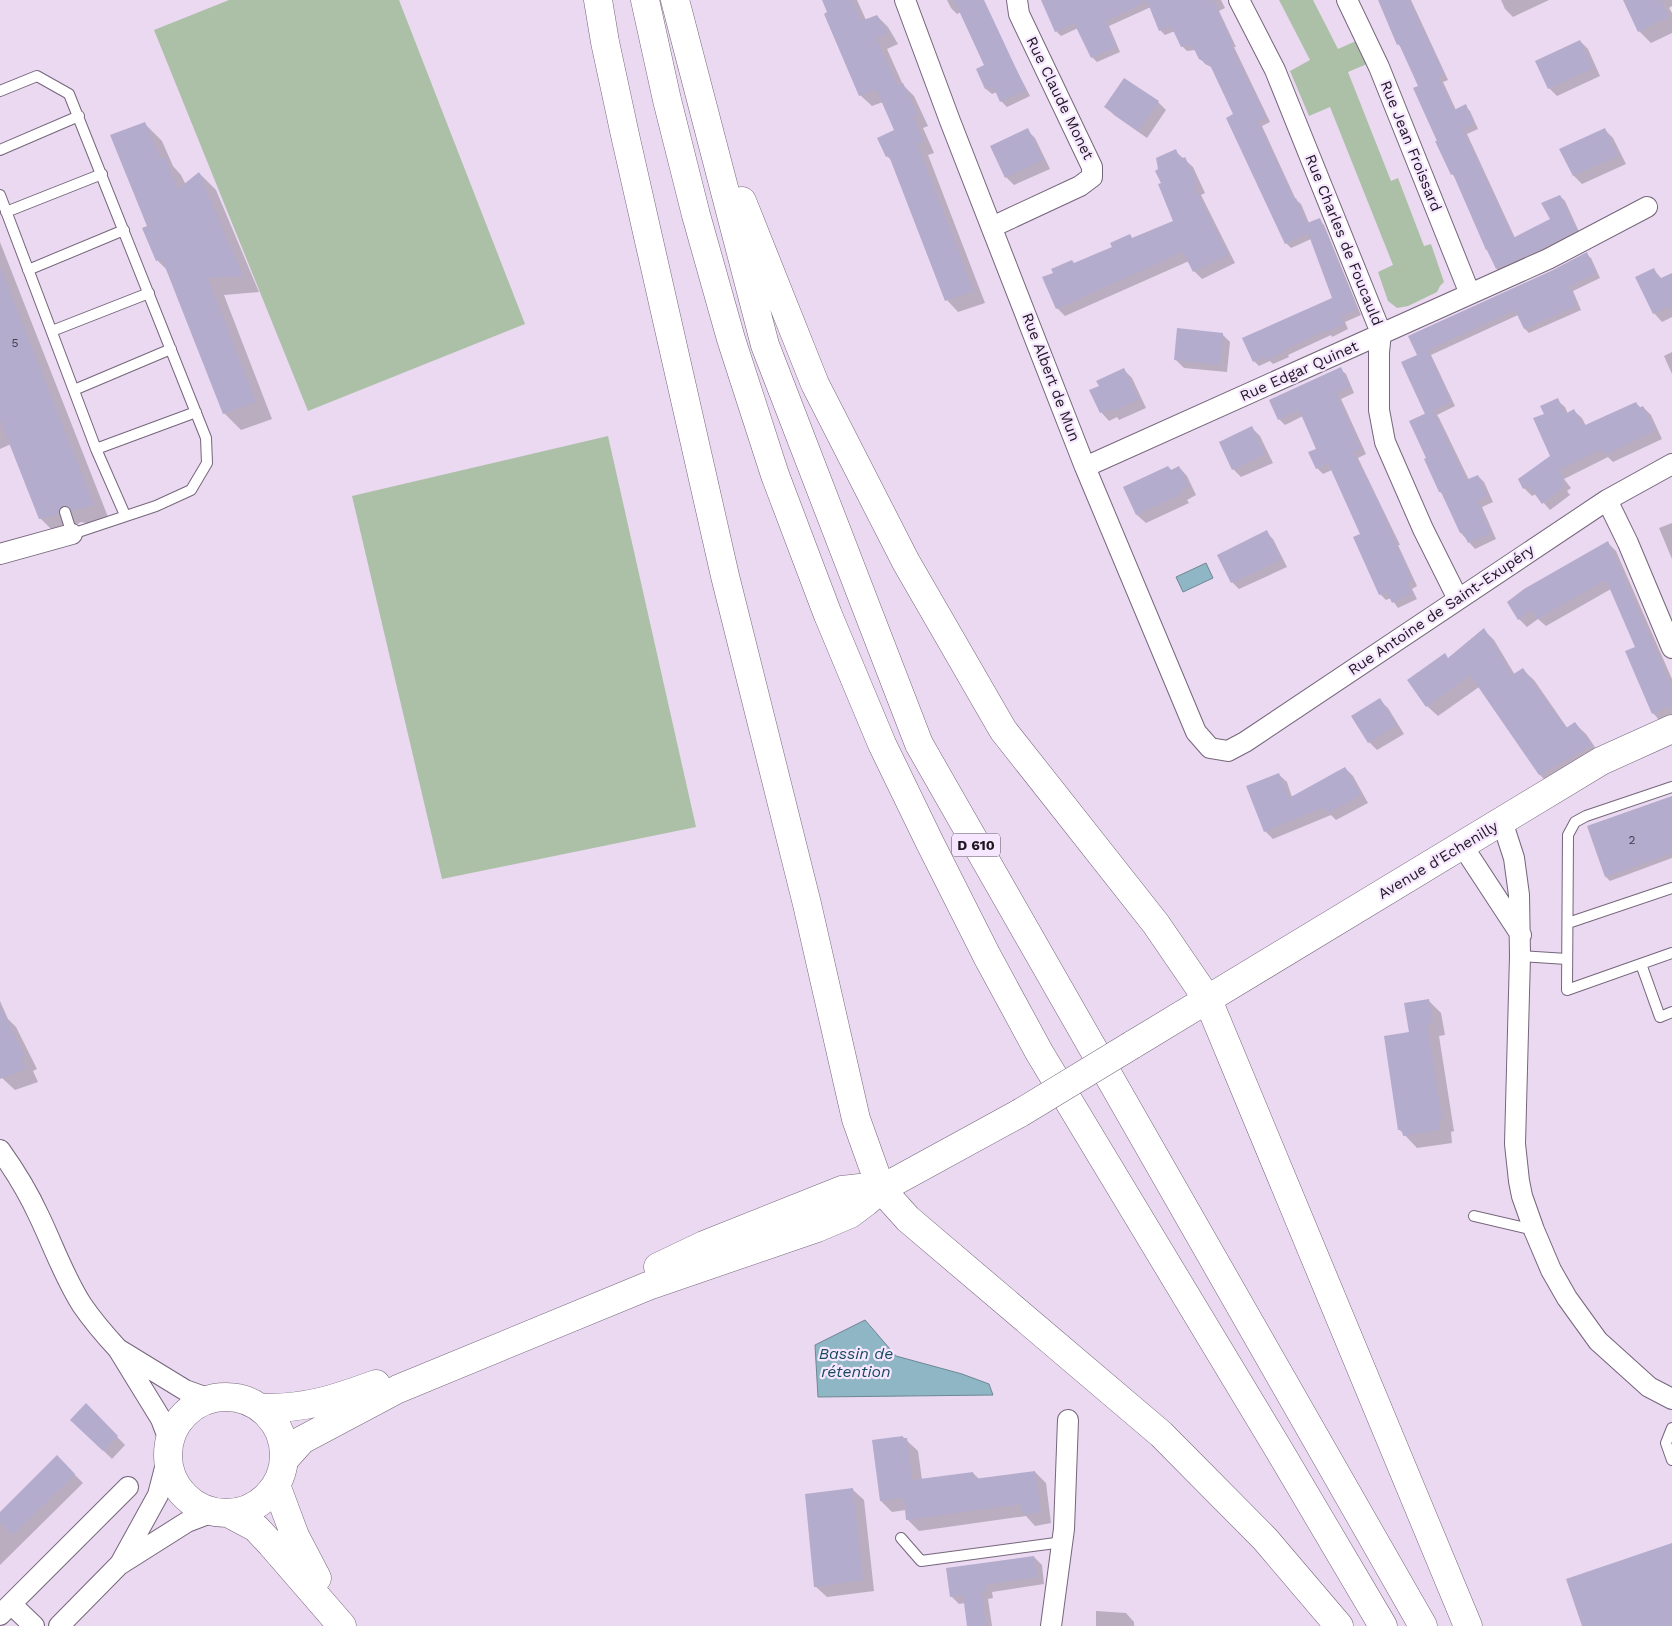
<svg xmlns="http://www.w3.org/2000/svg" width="1672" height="1626" font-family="'Work Sans',sans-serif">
<rect width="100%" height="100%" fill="#ead9f1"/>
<path fill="#acc0a7" d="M229,0H399L525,324L308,411L154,30Z
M1279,0H1313L1338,49L1356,41L1367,64L1348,72L1391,181L1398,178L1424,246L1431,244L1444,282L1440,286L1437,292L1408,306L1397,308L1388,301L1378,272L1393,265L1330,107L1309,116L1290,71L1310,60Z
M608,436L696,827L442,879L352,496Z"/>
<path fill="#8fb6c5" stroke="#6d8794" d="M1206,563L1213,578L1183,592L1176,577Z
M865,1320L896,1356L962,1374L989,1384L993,1395L818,1397L815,1345Z"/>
<path fill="#0003" d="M823,0H857L866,20L877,16L888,27L898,44L887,49L903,85L914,96L928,126L923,128L934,153L928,155L985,303L958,312L947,300L893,162L887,156L895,131L883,102L872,106L860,95Z
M947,0H980L1030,96L1007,107L1001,101L997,92L992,94L986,89L978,70L985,66L961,12L957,14L951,8Z
M1057,0H1221L1225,8L1219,11L1236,47H1234L1270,122L1262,126L1296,200L1301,204L1309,223L1319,220L1324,225L1361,315L1345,322L1348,329L1332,337L1331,335L1288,355L1289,357L1273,364L1270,361L1259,366L1254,361L1334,299L1311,239L1291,248L1286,243L1235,115L1213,68L1205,64L1200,58L1195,50L1187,51L1182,46L1175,31L1165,35L1160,30L1151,7L1109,26L1120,52L1097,62L1092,57L1078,28L1061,36L1056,31Z
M1380,0H1411L1448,80L1443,82L1456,110L1465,106L1470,111L1478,129L1467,134L1515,238L1552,220L1560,196L1565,201L1581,236L1502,274L1497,269L1487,250L1456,178L1452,174L1439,141L1420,86L1402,48L1398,44Z
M1501,0H1549L1513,17L1505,9Z
M1624,0H1672V6L1669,8L1672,13V33L1651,43L1639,31Z
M1580,41L1588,49L1600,76L1557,96L1549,88Z
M1158,102L1166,110L1147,138L1114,115L1106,107Z
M145,124L162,141L173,166L181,175L186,185L199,173L216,190L259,292L224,295L272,419L241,430L224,413L168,271L157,260L149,226Z
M1027,130L1035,138L1050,169L1014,185L1006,177Z
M1605,130L1613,138L1626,164L1582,184L1574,176L1561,150Z
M1175,151L1193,167L1205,193L1201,195L1235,263L1202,279L1194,271L1189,261L1065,316L1057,308L1075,264L1114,247L1130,236L1133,239L1175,222L1159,170Z
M0,242L110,522L90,527L86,523L81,522L76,525L75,531L57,535L40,518L11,444L0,449Z
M1586,254L1591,258L1600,278L1573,291L1581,310L1529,333L1525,329L1518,315L1431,355L1455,406L1437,415L1439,418L1469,480L1478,476L1484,482L1493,502L1482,507L1496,539L1475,549L1461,533L1444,495L1440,492L1428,459L1427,414L1418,355L1553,271Z
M1654,270L1662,279L1672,274V317L1662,322L1654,313Z
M1222,334L1230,342L1227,372L1184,368L1176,360Z
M1672,352V374L1664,356Z
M1340,369L1346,374L1354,393L1341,399L1366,454L1358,458L1400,545H1398L1417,586L1412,589L1417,599L1398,608L1391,598L1386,600L1380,594L1362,534L1332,470L1323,474L1317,468L1318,449L1303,416L1285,425L1279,419Z
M1124,370L1132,378L1146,408L1119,420L1117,417L1109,421L1101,412L1100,387Z
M1557,400L1565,407L1568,414L1574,411L1582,418L1586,426L1636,403L1641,408L1643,407L1651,415L1662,439L1613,462L1608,457L1564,479L1571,488L1567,491L1570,495L1550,510L1536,494L1532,496L1524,488L1552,457L1545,415Z
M1252,428L1260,436L1273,463L1241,477L1233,469Z
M1168,467L1172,471L1179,467L1187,476L1196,495L1187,500L1189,503L1146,523L1137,515L1125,488Z
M1672,523V559L1659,528Z
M1266,532L1273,539L1287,567L1239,589L1232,582Z
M1608,543L1616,551L1672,679V716L1660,721L1653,713L1636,648L1611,589L1546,626L1538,619L1527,627L1519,619L1509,602Z
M1484,630L1494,640L1515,675L1523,670L1534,680L1568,729L1575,724L1586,734L1601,756L1550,785L1540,775L1479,687L1438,716L1427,706L1449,659Z
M1379,700L1388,708L1404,734L1377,750L1369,742Z
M1345,768L1353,776L1368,803L1336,820L1331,815L1273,839L1265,831L1278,774L1287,782L1292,797Z
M1672,797V858L1610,881L1606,877L1588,827Z
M1428,1000L1441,1013L1445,1035L1439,1036L1454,1131L1451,1132L1452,1143L1417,1148L1399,1129Z
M0,1001L8,1019L16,1027L37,1069L33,1071L38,1082L15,1090L2,1078L0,1073Z
M86,1405L125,1445L112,1459L72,1420Z
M903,1437L918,1451L922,1480L973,1473L979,1479L1035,1472L1046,1483L1051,1523L1035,1526L1026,1516L919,1531L908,1520L906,1510L892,1512L881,1501Z
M57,1457L83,1483L0,1565V1514Z
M852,1489L864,1500L874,1591L827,1597L815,1586Z
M1034,1557L1042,1565L1044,1584L992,1592L993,1598L988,1599L992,1626H968L965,1603L959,1604L951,1596Z
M1096,1611L1126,1613L1134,1622V1626H1096Z"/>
<path fill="#b3accd" d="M822,0H852L861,21L877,15L888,33L876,38L898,86L903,83L918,115L913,117L924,141L917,144L974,291L945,301L889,156L886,157L877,138L894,130L876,89L859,96L824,14L827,12Z
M954,0H984L1026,90L1000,102L993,86L985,89L976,69L984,65Z
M1041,0H1213L1232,42H1230L1249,84L1250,83L1266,117L1258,121L1294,199L1296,198L1307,223L1320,218L1346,281L1357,309L1341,316L1344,324L1326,332V330L1284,350V352L1267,360L1265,356L1253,362L1242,338L1332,298L1308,233L1285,244L1226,118L1233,114L1210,65L1199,59L1192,45L1181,47L1171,26L1159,31L1147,1L1105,21L1116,47L1091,58L1074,23L1055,32Z
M1378,0H1409L1444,74L1438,77L1454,110L1466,104L1474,124L1463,129L1513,238L1550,219L1541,203L1560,195L1577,230L1543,248L1496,269L1487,250H1486L1453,174L1451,175L1435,141H1437L1413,88L1418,86L1399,44L1397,45Z
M1623,0H1661L1669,17L1638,32Z
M1580,40L1593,68L1548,89L1535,61Z
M1124,78L1159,101L1138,131L1104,107Z
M145,122L160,158L165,157L178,189L199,172L243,276L208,278L256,402L223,414L162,259L156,261L142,228L147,226L110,135Z
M1028,128L1043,160L1005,178L990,146Z
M1605,128L1618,156L1573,176L1559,149Z
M1176,149L1180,159L1185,157L1198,184L1194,186L1228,255L1193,272L1183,252L1056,309L1042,277L1053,273L1051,269L1072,260L1074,263L1112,247L1110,243L1130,234L1132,238L1173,221L1158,184L1161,183L1155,171L1158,169L1156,158Z
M1587,252L1596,273L1569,286L1577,305L1524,329L1515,310L1428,350L1451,402L1425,414L1401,362L1417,355L1408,336L1553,270Z
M1654,268L1659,279L1672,273V305L1653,314L1635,277Z
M0,269H1L94,505L72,511L69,507L63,505L60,508L58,514L39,519L0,420Z
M1177,328L1223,333L1220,365L1174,360Z
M1341,367L1350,387L1336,393L1361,449L1353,452L1381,508L1412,580L1407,583L1412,593L1392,603L1387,592L1379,595L1353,537L1360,534L1328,463L1316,469L1308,452L1316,449L1299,410L1278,420L1269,400Z
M1124,368L1139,400L1110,412L1109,409L1100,413L1089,390L1099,386L1096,381Z
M1558,398L1565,414L1574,409L1583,426L1636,402L1639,408L1643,406L1655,431L1604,455L1601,449L1558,471L1565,481L1561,483L1563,487L1542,504L1529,486L1523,489L1518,479L1550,456L1533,418L1544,414L1540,406Z
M1433,410L1466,480L1478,475L1487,496L1477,501L1491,533L1468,543L1463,532L1460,533L1441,492H1439L1424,459L1426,458L1409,421Z
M1252,426L1265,454L1232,470L1219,442Z
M1168,466L1171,470L1179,466L1189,487L1180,491L1181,494L1136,515L1123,487Z
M1267,530L1281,560L1231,583L1217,555Z
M1608,541L1672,687V705L1652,714L1625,651L1635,647L1606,580L1537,619L1531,610L1518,620L1507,602L1524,589Z
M1484,628L1512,675L1523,668L1566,728L1575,722L1592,745L1539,775L1470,675L1426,707L1407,680L1445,653L1448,658Z
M1380,698L1397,725L1368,743L1351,716Z
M1345,767L1361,795L1327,813L1324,807L1264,832L1246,786L1279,773L1289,798Z
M1672,796V853L1605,877L1587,826Z
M1429,999L1433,1023L1427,1024L1442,1119L1439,1120L1440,1130L1403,1136L1402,1130H1398L1384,1036L1409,1032L1404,1003Z
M0,1006L25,1056L21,1058L26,1069L0,1079Z
M86,1403L118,1436L103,1451L70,1420Z
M903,1436V1438H907L912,1480L973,1472L974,1479L1035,1471L1041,1512L1023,1515L1021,1504L906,1520L904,1498L880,1501L872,1440Z
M57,1455L75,1474L13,1535L0,1522V1512Z
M853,1488L863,1580L814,1587L805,1494Z
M1672,1543V1626H1582L1566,1579Z
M1034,1556L1038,1577L985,1585L986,1591L982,1592L986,1626H967L963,1595L950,1597L946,1568Z"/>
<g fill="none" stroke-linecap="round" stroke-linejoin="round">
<g stroke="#75667b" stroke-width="12">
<path id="lane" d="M0,91L37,76L69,94L206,438L207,463L191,490L156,506L72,534L65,512
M0,150L79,116
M0,195L96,449L125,515
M6,212L102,174
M28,270L124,230
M52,331L149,293
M74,390L171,349
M96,449L196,412
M1672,787L1586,816L1575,822L1568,835L1567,990L1672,953
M1568,923L1672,888
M1520,956L1567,959
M1641,964L1660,1017L1672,1012
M1474,1216L1534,1230
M1672,1428L1666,1443L1672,1460
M901,1538L921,1561L1063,1542"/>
</g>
<g stroke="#75667b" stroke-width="22">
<path id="street" d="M905,0L950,121L1085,467L1196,732L1210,748L1228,751L1245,742L1607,500L1672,464
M1239,0L1275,70L1381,333L1379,352V410L1385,442L1423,529L1458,599
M1347,0L1379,67L1470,294
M992,227L1080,186L1092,177V167L1019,14L1017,0
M1085,467L1548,259L1647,207
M1607,500L1628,543L1672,648
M0,554L72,534
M1502,821L1514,858L1519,895L1520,956L1515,1144L1519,1181L1522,1196L1534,1230L1551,1270L1567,1298L1598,1341L1649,1387L1672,1399
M1462,845L1521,935
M0,1150C15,1171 28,1192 39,1216C53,1245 64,1277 82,1305C93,1321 105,1335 118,1349
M169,1440L161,1419L118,1349L185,1390L210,1399
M120,1564L158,1495L167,1460
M11,1604L34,1626
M0,1615L128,1487
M59,1626L119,1565L187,1522L213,1512
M1051,1626L1064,1529L1068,1420"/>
</g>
<g stroke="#75667b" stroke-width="29">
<path id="secondary" d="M1132,1045L1601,761L1672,729
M658,1267L704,1245L842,1190L860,1188L881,1189
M168 1455a58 58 0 1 1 116 0a58 58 0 1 1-116 0Z
M261,1408C305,1409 335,1399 376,1384
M284,1460L302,1440L398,1389L648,1286L817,1228L850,1214L866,1202L881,1189L1020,1113
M276,1485L295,1536L317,1578
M228,1513L256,1528L271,1544L342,1626"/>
</g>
<g stroke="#75667b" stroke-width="29">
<path id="highway" d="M598,0L605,42L625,135L725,576L807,904L856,1119L881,1189L908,1219L1161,1434L1265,1539L1339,1626
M645,0L667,100L696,215L731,339L775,475L828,615L882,744L930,843L987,956L1039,1052L1279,1450L1383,1626
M675,0L765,345L919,744L1423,1626
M742,201L815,384L906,562L1003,730L1156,924L1208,1000L1468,1626"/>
</g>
<use href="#lane" stroke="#fff" stroke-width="10"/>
<use href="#street" stroke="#fff" stroke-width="20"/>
<use href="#secondary" stroke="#fff" stroke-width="28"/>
<use href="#highway" stroke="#fff" stroke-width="28"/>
<g stroke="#75667b" stroke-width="29" stroke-linecap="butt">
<path id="secondary-bridge" d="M1020,1113L1132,1045"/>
</g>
<use href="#secondary-bridge" stroke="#fff" stroke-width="28"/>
</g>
<g text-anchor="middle" stroke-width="4.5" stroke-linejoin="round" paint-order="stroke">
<g font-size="12" fill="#423d4b">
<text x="15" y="347">5</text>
<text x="1632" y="844">2</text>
</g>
<rect fill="#f7e6ff" stroke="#5e5663" stroke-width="1" x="952" y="833.5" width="48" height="23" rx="4"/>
<g font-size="14" font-weight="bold" fill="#1d1820">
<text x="976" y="850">D 610</text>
</g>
<g font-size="15" fill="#1d1820" stroke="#f7e6ff">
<text transform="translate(1060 98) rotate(64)" y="5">Rue Claude Monet</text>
<text transform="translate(1411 146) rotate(68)" y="5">Rue Jean Froissard</text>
<text transform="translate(1344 240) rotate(68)" y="5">Rue Charles de Foucauld</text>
<text transform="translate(1299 371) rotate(-24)" y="5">Rue Edgar Quinet</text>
<text transform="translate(1051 377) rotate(69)" y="5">Rue Albert de Mun</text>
<text transform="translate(1441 610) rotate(-34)" y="5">Rue Antoine de Saint-Exupéry</text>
<text transform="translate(1438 860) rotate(-31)" y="5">Avenue d'Echenilly</text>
</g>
<g font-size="16" font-style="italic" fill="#15495b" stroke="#f7e6ff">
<text x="856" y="1359">Bassin de<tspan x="856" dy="18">rétention</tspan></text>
</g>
</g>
</svg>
